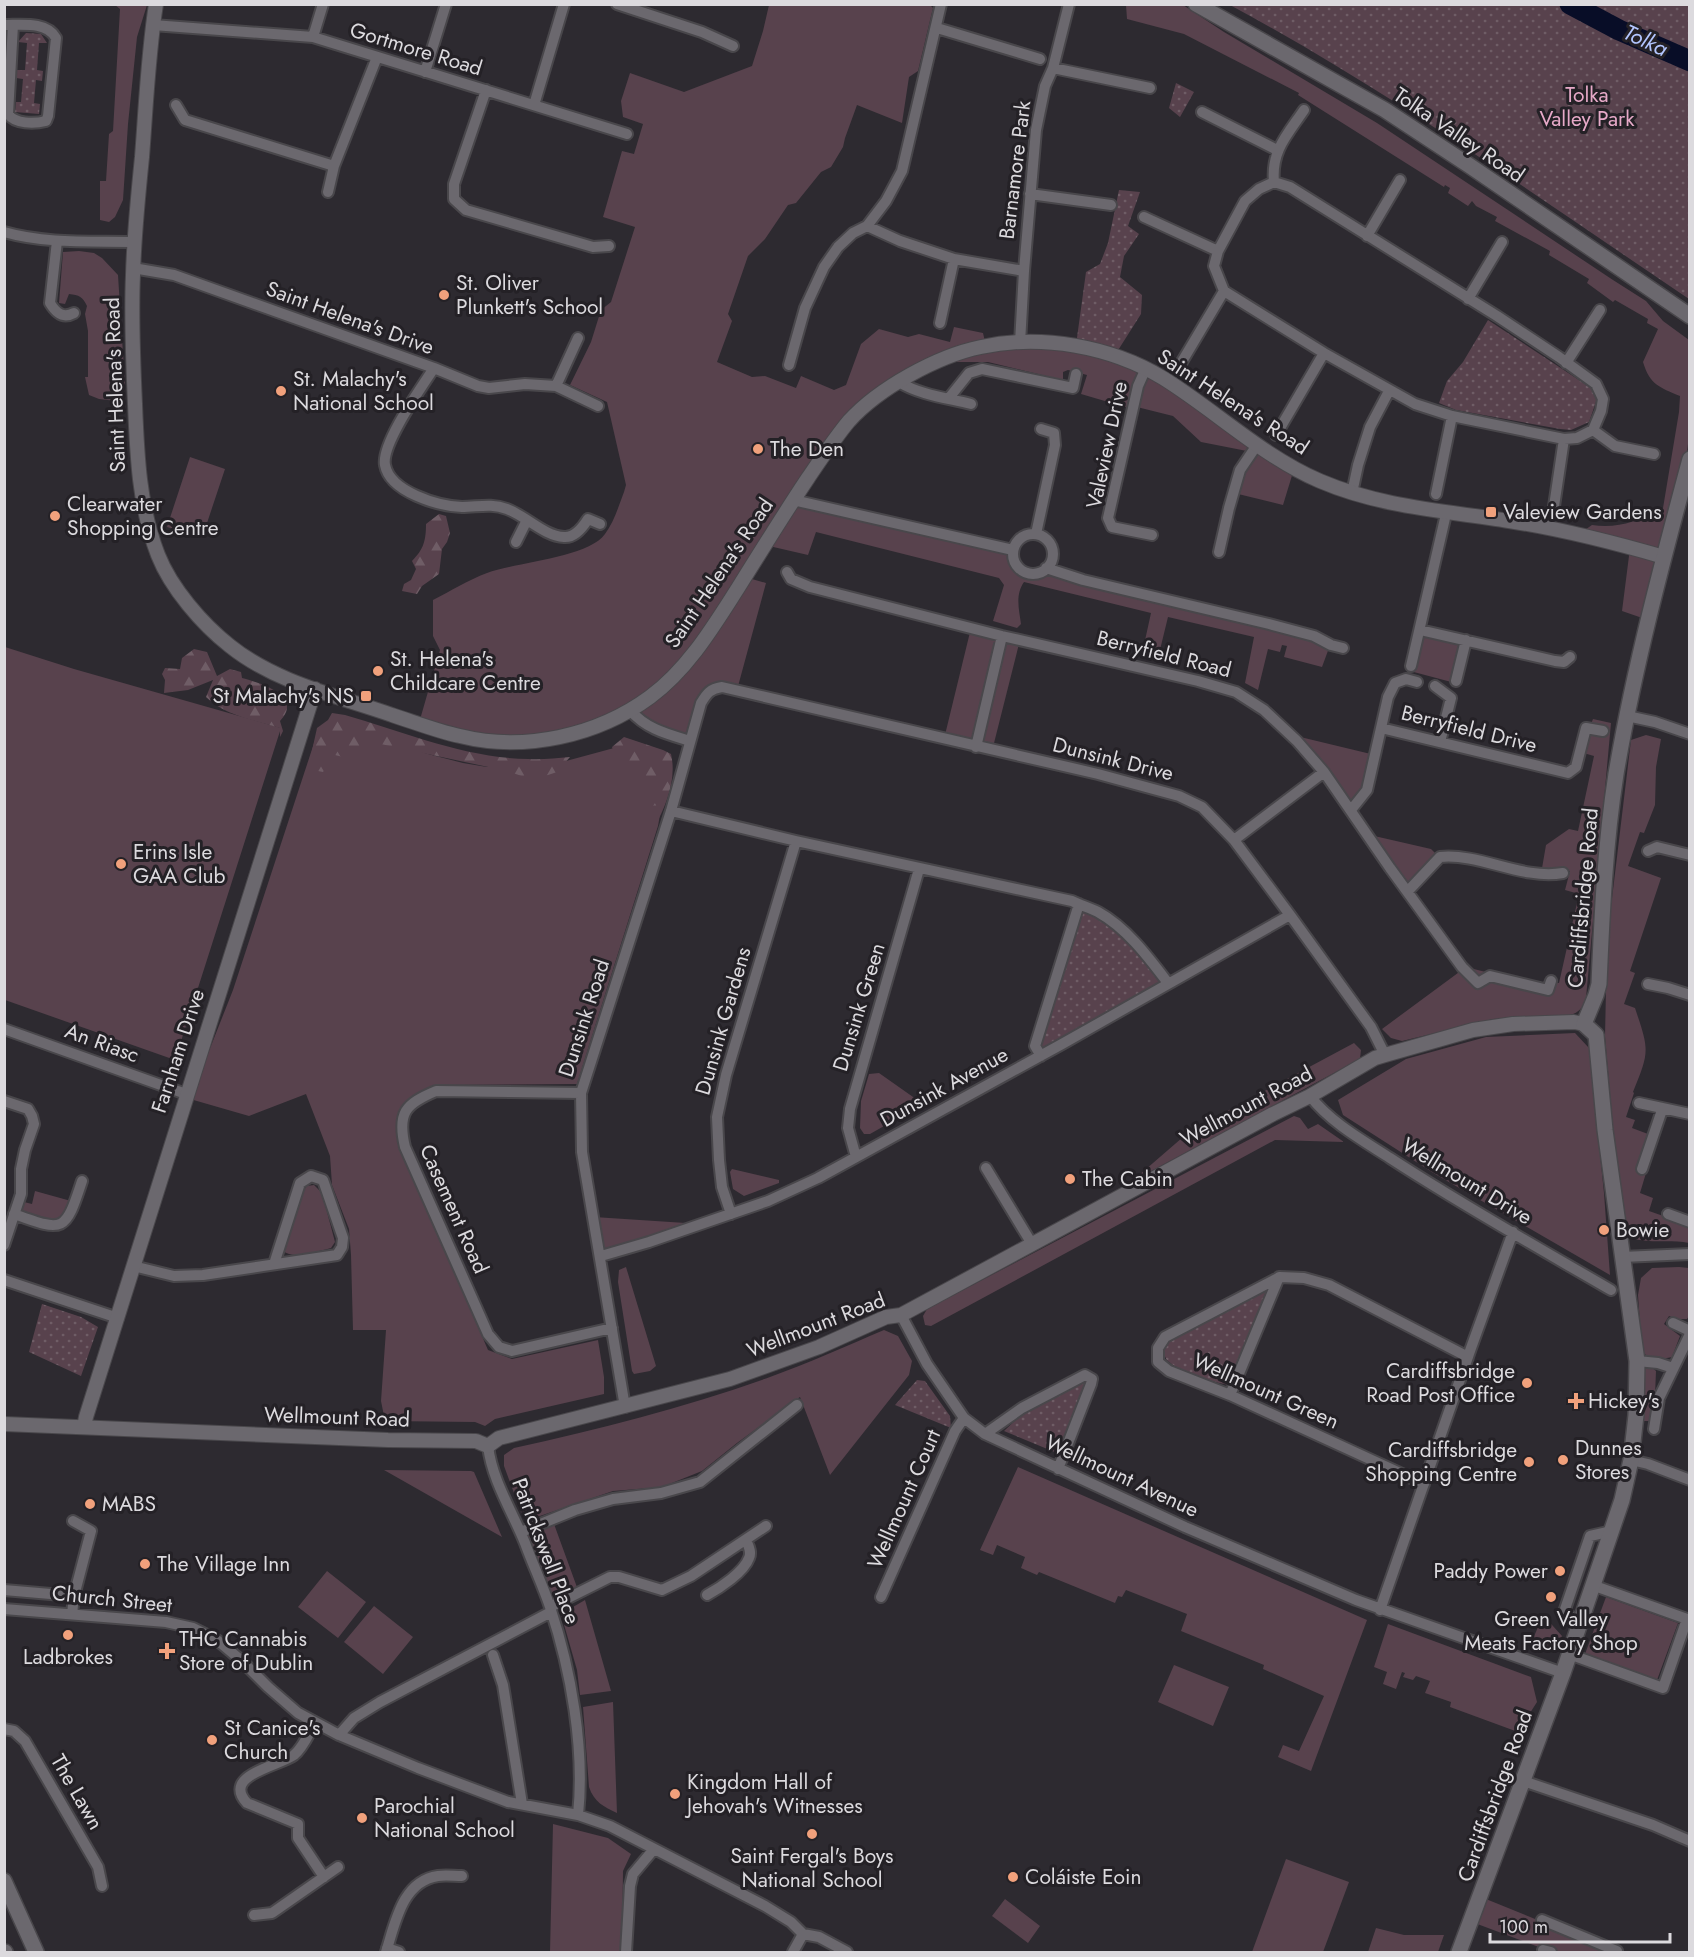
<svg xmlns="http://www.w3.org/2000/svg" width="1694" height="1957" font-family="Jost,sans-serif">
<defs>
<pattern id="forest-firs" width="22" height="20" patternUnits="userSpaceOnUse" patternTransform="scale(1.5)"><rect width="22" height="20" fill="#58424d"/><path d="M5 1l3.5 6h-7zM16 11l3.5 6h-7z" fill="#6f5d66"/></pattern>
<pattern id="park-dots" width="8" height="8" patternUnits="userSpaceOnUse" patternTransform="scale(1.5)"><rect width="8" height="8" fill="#58424d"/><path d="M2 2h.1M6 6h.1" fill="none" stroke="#6f5d66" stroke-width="1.8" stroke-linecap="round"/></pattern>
</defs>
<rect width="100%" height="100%" fill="#2d2a30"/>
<path fill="#58424d" d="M929,4L933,8L918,71L909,77L902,123L857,105L845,138L843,147L831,167L821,172L796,203L788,205L765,239L748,256L728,314L732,321L717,362L752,377L765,376L796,388L801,376L834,390L846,385L861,344L879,329L908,337L919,334L950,342L954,327L983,333L986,346L1020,343L1117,357L1294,469L1283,505L1234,493L1252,452L1201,442L1173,416L1133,406L1132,409L1081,394L1087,375L1068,370L1063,372V380L988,362H939L851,418L745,577L766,583L737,690L713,688L690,740L635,716L597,727L513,742L419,723L440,650L433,636V600C451,591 468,580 487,573C516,562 588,558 605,534C614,522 619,505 624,492L626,485L607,402L570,385L591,342L601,310L611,302L635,227L603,217L622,151L634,154L643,124L623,117L621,101L630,73L684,92L752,66L763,31L769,5Z
M115,5H147L137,37L128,124L123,200L115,217L109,222L100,220V181H106L109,134L113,131L120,9Z
M1126,5H1183L1224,32L1377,123L1613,280L1646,301L1663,321L1689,340V436L1684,476L1664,556L1579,534L1592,525C1617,529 1637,521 1660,511L1663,508L1679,412L1680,396C1659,387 1650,385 1643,362L1658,329L1647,323L1648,319L1615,300L1613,302L1587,283L1589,279L1549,255L1550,251L1495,221L1497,217L1476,206L1472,201L1468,206L1448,193L1450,188L1445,185L1444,187L1298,95L1299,93L1184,34L1127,19Z
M79,251L94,253L102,258L118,275L125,386L116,401L99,399L89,395L85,377H88V331L85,314L87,306C83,297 79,295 69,294L65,304L59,303L63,252Z
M190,457L225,469L202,538L167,527Z
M797,501L1016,553C1017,572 1033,583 1050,572L1276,630L1317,642L1329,648L1322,667L1284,657L1287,646L1282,645L1280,652L1268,649L1258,690L1245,683L1254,637L1168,617L1158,658L1142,654L1151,613L1024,582C1015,595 1019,609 1021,624L1017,628L993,621L1004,585L999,578L816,532L808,555L769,546Z
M1630,548L1664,557L1648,620L1622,611Z
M971,628L1020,640L992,751L944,739Z
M1421,630L1466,641L1455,683L1410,671Z
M5,647L74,669L281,728L175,1060L5,1000Z
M1593,719L1611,723L1586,998C1583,1007 1579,1013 1570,1015L1493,1019L1402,1041L1391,1038L1382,1029L1466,967L1549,988L1551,982L1559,983L1579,894L1565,890L1570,871L1541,874L1546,845L1569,829L1578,831L1594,756L1580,752Z
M332,724L428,754L463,763L487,767L539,766L566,761L614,748L663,774L664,792L658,826L577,1084L435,1085C400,1100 395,1111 401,1149L488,1350L512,1359L598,1340L604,1377V1394L495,1419L485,1426L475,1422L385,1421L381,1401L386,1330H353L351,1255L349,1229L332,1185L330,1156L306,1094L249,1116L190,1099L233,990L317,734Z
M1292,735L1375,755L1366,790L1351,809Z
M1646,735L1661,739L1656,767L1655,805L1644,833L1640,832L1628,866L1661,878L1630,971L1635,973L1624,1004L1635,1008C1649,1050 1650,1051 1633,1092L1634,1093L1626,1117L1635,1120L1632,1128L1648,1134L1637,1170L1646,1173L1640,1193L1653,1198L1649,1211L1689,1225V1243C1670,1239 1650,1244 1631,1238L1621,1217L1605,1037L1607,940L1631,740Z
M1370,835L1431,849L1439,857L1409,889Z
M1575,1033L1589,1048L1604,1193L1610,1275L1435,1174L1343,1115L1338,1100L1406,1059L1486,1037Z
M1354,1043L1361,1050L1360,1059L1140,1177L1138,1176L1190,1131Z
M879,1073L923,1104L870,1134H864L860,1128L861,1101L869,1074Z
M1294,1116L1300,1118L1308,1129L1318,1124L1344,1142L1275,1140L931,1326L925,1325L923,1316L927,1309Z
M732,1169L779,1180V1183L744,1196L733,1189L730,1172Z
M314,1185L322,1193L335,1242L331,1248C318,1251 294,1260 283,1251L302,1192L307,1186Z
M35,1191L71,1201L61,1219L48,1220L21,1212L24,1202L32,1204Z
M594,1217L701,1224L601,1256Z
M626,1267L656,1366L650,1371L634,1374L632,1371L618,1282L619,1270Z
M1679,1267L1689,1268V1316L1687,1319H1677L1669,1316L1664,1324L1680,1336L1672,1357C1659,1360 1652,1360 1642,1352L1638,1295L1641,1278L1652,1268Z
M884,1330L898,1336L912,1361L909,1375L830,1475L800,1397L737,1443L702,1471L662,1487L613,1491L534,1518L521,1512L504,1466V1455L514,1448C600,1429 687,1407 770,1377C809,1363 846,1346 884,1330Z
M1651,1367L1656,1371L1654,1421H1641L1642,1369Z
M1018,1467L1367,1620L1311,1771L1278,1757L1283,1745L1299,1751L1324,1696L1263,1669L1264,1665L1181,1631L1187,1614L1126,1590L1122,1597L1118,1596L1115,1603L1039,1572L1037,1575L1021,1568L1025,1557L997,1545L993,1555L980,1550Z
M384,1470L471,1471L474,1472L502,1537Z
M554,1524L578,1590L550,1607L521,1532Z
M327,1571L366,1602L338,1638L298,1607Z
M1606,1597L1678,1623L1657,1680L1585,1654Z
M585,1600L611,1691L580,1695L577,1670L561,1614Z
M374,1606L413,1637L383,1674L344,1642Z
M1543,1615L1562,1636L1554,1651H1543L1530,1646Z
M1388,1624L1531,1677L1537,1702L1518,1732L1450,1707L1451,1702L1425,1693L1430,1681L1416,1676L1413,1680L1403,1677L1405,1673L1402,1672L1396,1689L1383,1684L1387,1672L1374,1667Z
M1174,1665L1229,1687L1213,1726L1158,1702Z
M613,1702L617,1813C604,1807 594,1802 589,1787L583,1707Z
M553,1824L608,1838L631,1854L623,1871L622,1952H550Z
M1286,1859L1349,1882L1323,1952H1252Z
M1481,1897L1616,1952H1552L1472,1922Z
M1005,1899L1040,1926L1028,1943L992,1916Z
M1376,1928L1404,1935H1444L1438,1952H1368Z"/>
<path fill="url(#forest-firs)" d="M439,514L446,516L450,533L447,542L442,549L439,574L422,586L417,594L402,591L404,584L411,580L416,569L412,561C424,549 426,540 426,524Z
M194,649L207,652L217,676L230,669L241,672L242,678C260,683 304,696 280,721L283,731L280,737V728C254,720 226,716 206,697L213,680L188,690L164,693L165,680L162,674L165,668L180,669L182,658Z
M332,713L345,715C404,732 465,758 528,759C542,760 556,758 570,757L557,772L533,780L507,771L376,743L363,751L355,760L335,755L323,772L308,769L317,728L328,720Z
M624,737L663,750L671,754C677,780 666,806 654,828L649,812L659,797L661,785C642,774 618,771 612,747Z"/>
<path fill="url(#park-dots)" d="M1230,5H1689V299C1539,198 1390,91 1230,5Z
M26,33L41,34L47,43H39L37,70L43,71L42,81L36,80L34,103L40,104L39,114L15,112L16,102H21L23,79L16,78L17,70H25L27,43L18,42Z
M1176,83L1194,92L1180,117L1169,108Z
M1119,190L1140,192L1128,226L1139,234L1124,256L1120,277L1142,295L1141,314L1115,355L1076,345L1086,272L1100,264L1108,243Z
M1488,320L1591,388L1597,399L1589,422L1571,430L1560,429L1456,410L1439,403L1447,381L1463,362Z
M1079,905L1125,933L1167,983L1033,1059Z
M1264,1289L1268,1295L1230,1385C1214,1383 1176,1371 1166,1359C1166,1358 1162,1350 1162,1350L1169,1338Z
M42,1304L81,1317L98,1327L81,1376L29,1352Z
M917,1380L925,1381L950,1416L951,1428L895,1405Z
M1085,1382L1084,1394L1057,1453L1004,1431L1022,1414Z"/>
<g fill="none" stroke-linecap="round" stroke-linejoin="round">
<path stroke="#080d27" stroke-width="21" d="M1570,4L1619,30L1690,61"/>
<g stroke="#49474b" stroke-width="14">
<path id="minor" d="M617,4L702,32L733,46
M4,25C21,25 47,21 56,38L48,116L46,121C34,124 15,124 8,114L13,25
M153,25L313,37L627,134
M937,28L1040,59
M313,37L323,4
M1053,68L1150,88
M425,72L446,4
M486,90L454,184V199L466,210L593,247L609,246
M176,105L185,120L334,166
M534,105L564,4
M1202,112L1277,150
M1274,182L1290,187L1497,316L1559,357L1596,384L1603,399L1601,411L1593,430L1577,438L1564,439L1452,416L1415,404L1324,353L1224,291L1214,266L1218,251L1245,201L1259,189L1274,182C1271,151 1287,135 1304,110
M328,192L334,166L377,57
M1030,194L1111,205
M1144,217L1218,251
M867,226L900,241L954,259L1024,271
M4,232C46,244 91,241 135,242
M1367,236L1400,180
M57,241L50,303C56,313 63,319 74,313
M133,268L174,275L434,368L478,386L489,388L525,384L556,386L598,406
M1468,299L1502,242
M940,323L954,259
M1020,343L1024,271L1036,130L1045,86L1053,68L1069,4
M1566,363L1600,310
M789,365L805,308L824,267L838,247L853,233L867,226L886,201L902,171L941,4
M434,368C421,388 381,444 385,465C390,492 438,506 462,507C478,507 491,503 507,509C526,516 544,536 564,537C575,538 583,527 588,519L600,524
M1146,368L1138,386L1108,518L1112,527L1152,535
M1177,370L1224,291
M899,382C920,395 947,398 971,404
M556,386L578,338
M949,398L969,373L982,369L1073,388L1076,374
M1593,430L1615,446L1654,454
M1276,435L1324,353
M1352,493L1358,465L1370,427L1389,391
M1436,494L1452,416
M793,500L1013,550
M1553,513L1564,439
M1036,534L1055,445L1054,433L1041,429
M1013 554a20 20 0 1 1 40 0a20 20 0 1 1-40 0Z
M516,542L527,520
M1219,552L1229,508L1240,470L1257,445
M1046,568L1083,580L1269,624L1314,636L1331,645L1343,648
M787,572L791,579L810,587L1002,636L1198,681L1236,692L1264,710L1297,741L1324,772L1390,868L1462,967L1478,983L1490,976L1548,990L1551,981
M1420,630L1555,661L1564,662L1570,657
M1411,666L1446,514
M1456,681L1466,640
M1435,686L1451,698L1440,742
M630,710C646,729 667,734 690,741
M1627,716L1655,722L1690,734
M1381,728L1388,697L1395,683L1406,679L1417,682
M976,747L1002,636
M1351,810L1367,790L1381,728L1568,773L1576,767L1586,728L1603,731
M671,811L796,841L1072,901C1080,905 1090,908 1098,912C1127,928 1149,958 1168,983
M1234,840L1324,772
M1648,851L1657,847L1690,855
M1408,891L1440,857C1481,853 1521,880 1563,873
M1648,984L1668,988L1690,995
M4,1029L186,1094
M1041,1056L1035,1046L1079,904
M581,1093L436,1091C405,1104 397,1113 405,1147L488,1334L499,1347L512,1351L612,1328
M1310,1096C1330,1122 1362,1140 1390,1158C1462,1205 1537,1247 1611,1290
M4,1101L28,1109L32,1116L34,1124L25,1150L21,1169V1194L4,1245
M1639,1103L1690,1114
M856,1157L848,1128L850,1109L919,869
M986,1168L1032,1244
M1642,1169L1662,1110
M14,1214C64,1232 65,1233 82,1181
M731,1214L722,1187L719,1160L717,1117L726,1075L796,841
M1668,1214L1690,1222
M601,1256L649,1242L768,1201L818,1178L1062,1044L1290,915
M1622,1257L1690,1254
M133,1266L174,1276L203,1275L337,1255L342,1247L343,1238L323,1180L311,1176L300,1183L274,1264
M4,1280L118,1318
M901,1315L927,1364L964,1418L985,1434L1185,1527L1356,1600L1563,1673
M1673,1323L1690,1331
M1637,1361L1658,1363L1673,1368
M1230,1395L1279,1277
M625,1407L582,1152L581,1093L671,811L701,703C707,693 710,689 722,687L1098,774L1179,796L1202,807L1234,840L1290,915L1371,1027L1385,1055
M1654,1429L1659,1398L1690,1334
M985,1434L1022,1408L1085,1375L1092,1379L1091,1384L1058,1469
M488,1446C492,1480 512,1511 525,1543C533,1565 543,1586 550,1607C571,1670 585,1749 578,1815
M1631,1460L1648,1464L1690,1480
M1424,1484L1230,1395L1169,1371L1158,1362V1348L1165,1337L1280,1277L1304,1278L1329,1285L1468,1357
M521,1532L575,1510L613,1499L661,1493L700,1482L797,1405
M4,1590L74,1596
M707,1595C720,1588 744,1572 749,1558C752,1552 748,1545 746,1540
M881,1597L955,1431L964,1418
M550,1607L610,1577H619L662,1590L691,1576L766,1526
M4,1609L166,1622L193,1628L217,1640L242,1661L268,1687L298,1713L339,1735L418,1768L508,1802L578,1815L610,1826L765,1906L791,1922L803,1934L819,1937L847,1952
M1380,1610L1471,1348L1513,1232
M72,1614L74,1596L91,1531L73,1521
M1580,1623L1564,1612L1590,1536L1612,1531
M1569,1654L1663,1688L1687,1619L1592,1585
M493,1655L503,1685L522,1804
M315,1723C309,1733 303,1748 294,1755C279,1766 221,1775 247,1803L298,1824V1838L324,1877
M4,1729L14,1731L25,1741L98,1867L102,1886
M339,1735L354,1718L380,1702L551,1612
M1523,1781L1653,1825L1690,1841
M254,1915L272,1913L338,1867
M1542,1920L1617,1951L1616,1952
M387,1948L399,1952
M1543,1950L1551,1952
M386,1952C395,1924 402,1881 438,1876C445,1875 454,1876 462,1876
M626,1952L630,1886L633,1874L654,1849
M793,1952L803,1934"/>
</g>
<g stroke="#49474b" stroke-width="16">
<path id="tertiary" d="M156,4C148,55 146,106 142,157C138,196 134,235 133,275C131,318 133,361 135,404C137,455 139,506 158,555C171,588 202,624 230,646C276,683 338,696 392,715C414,722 437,731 460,736C524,752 597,736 650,697C688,669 713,627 738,588C761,551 784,514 808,478C821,459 834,439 849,421C879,388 937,356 981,347C1041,334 1110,346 1163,378C1216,411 1262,456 1320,481C1383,508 1449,511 1515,522C1565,530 1616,543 1664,557
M4,1424L388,1440L476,1441L488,1446L499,1438L730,1379L819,1347L886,1317L901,1315L1273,1114L1310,1096L1375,1058L1385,1055L1473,1030L1513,1024L1574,1022L1584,1024
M84,1427L86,1417L315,689"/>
</g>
<g stroke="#49474b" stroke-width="18">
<path id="secondary" d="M1196,4L1385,110L1470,166L1690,316
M4,1881L36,1952
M4,1952H5
M1459,1952L1563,1673L1622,1500L1631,1460L1636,1415L1637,1361L1605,1130L1596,1035L1584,1024L1596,995L1599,984C1602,914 1605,844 1616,774C1634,668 1662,563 1690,459"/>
</g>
<use href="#minor" stroke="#6b686e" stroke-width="10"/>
<use href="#tertiary" stroke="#6b686e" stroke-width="14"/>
<use href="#secondary" stroke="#6b686e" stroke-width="15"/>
</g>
<g fill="#f1a17c" stroke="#242126" stroke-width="2">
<circle cx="444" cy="295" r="6"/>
<circle cx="281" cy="391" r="6"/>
<circle cx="758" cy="449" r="6"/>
<rect x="1485" y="506" width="12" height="12" rx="3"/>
<circle cx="55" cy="516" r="6"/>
<circle cx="378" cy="671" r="6"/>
<rect x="360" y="690" width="12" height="12" rx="3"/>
<circle cx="121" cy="864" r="6"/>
<circle cx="1070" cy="1179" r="6"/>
<circle cx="1604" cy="1230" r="6"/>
<circle cx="1527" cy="1383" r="6"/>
<path d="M1573 1392h6v6h6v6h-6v6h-6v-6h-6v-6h6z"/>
<circle cx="1563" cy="1460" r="6"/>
<circle cx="1529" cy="1462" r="6"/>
<circle cx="90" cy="1504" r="6"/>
<circle cx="145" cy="1564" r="6"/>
<circle cx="1560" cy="1571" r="6"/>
<circle cx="1551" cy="1597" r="6"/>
<circle cx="68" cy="1635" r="6"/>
<path d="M164 1642h6v6h6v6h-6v6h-6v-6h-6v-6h6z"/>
<circle cx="212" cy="1740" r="6"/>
<circle cx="675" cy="1794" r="6"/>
<circle cx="362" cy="1818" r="6"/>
<circle cx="812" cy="1834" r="6"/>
<circle cx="1013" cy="1877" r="6"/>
</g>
<g text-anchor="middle" stroke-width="6" stroke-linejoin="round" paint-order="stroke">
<g font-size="21" fill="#dcdade" stroke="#242126">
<text transform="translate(416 49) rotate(17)" y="7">Gortmore Road</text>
<text transform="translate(1459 135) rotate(34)" y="7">Tolka Valley Road</text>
<text transform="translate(1015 170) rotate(-83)" y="7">Barnamore Park</text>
<text transform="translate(350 318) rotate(20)" y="7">Saint Helena's Drive</text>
<text transform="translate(115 385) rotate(-92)" y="7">Saint Helena's Road</text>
<text transform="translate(1233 402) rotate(33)" y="7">Saint Helena's Road</text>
<text transform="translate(1107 445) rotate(-78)" y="7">Valeview Drive</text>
<text transform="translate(719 573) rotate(-56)" y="7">Saint Helena's Road</text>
<text transform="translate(1164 654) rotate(14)" y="7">Berryfield Road</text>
<text transform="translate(1469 729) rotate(14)" y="7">Berryfield Drive</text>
<text transform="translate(1113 759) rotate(14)" y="7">Dunsink Drive</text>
<text transform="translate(1583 898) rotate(-85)" y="7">Cardiffsbridge Road</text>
<text transform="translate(859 1007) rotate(-73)" y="7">Dunsink Green</text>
<text transform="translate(584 1018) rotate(-72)" y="7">Dunsink Road</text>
<text transform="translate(723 1021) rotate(-74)" y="7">Dunsink Gardens</text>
<text transform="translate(102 1043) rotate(20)" y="7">An Riasc</text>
<text transform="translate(178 1051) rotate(-72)" y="7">Farnham Drive</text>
<text transform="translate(944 1087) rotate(-29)" y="7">Dunsink Avenue</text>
<text transform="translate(1246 1106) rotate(-28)" y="7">Wellmount Road</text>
<text transform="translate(1467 1181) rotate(31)" y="7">Wellmount Drive</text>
<text transform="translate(454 1209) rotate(66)" y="7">Casement Road</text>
<text transform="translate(816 1325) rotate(-21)" y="7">Wellmount Road</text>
<text transform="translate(1266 1391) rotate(24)" y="7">Wellmount Green</text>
<text transform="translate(337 1417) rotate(2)" y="7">Wellmount Road</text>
<text transform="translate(1122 1476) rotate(25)" y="7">Wellmount Avenue</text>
<text transform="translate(904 1499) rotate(-66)" y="7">Wellmount Court</text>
<text transform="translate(546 1551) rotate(69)" y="7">Patrickswell Place</text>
<text transform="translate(112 1599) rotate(6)" y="7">Church Street</text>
<text transform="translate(77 1792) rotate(60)" y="7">The Lawn</text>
<text transform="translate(1495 1796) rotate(-70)" y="7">Cardiffsbridge Road</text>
</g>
<g font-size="21" fill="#e6a9c8" stroke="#242126">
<text x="1587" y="102">Tolka<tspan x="1587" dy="24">Valley Park</tspan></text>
</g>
<g font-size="21" fill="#dcdade" stroke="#242126" text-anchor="start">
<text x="456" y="290">St. Oliver<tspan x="456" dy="24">Plunkett's School</tspan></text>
<text x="293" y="386">St. Malachy's<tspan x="293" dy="24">National School</tspan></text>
<text x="770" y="456">The Den</text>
<text x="67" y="511">Clearwater<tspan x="67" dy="24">Shopping Centre</tspan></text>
<text x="1503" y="519">Valeview Gardens</text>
<text x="390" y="666">St. Helena's<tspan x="390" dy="24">Childcare Centre</tspan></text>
<text x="354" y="703" text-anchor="end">St Malachy's NS</text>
<text x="133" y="859">Erins Isle<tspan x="133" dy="24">GAA Club</tspan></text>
<text x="1082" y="1186">The Cabin</text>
<text x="1616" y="1237">Bowie</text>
<text x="1515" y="1378" text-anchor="end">Cardiffsbridge<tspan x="1515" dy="24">Road Post Office</tspan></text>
<text x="1588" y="1408">Hickey's</text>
<text x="1575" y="1455">Dunnes<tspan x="1575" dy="24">Stores</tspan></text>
<text x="1517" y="1457" text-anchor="end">Cardiffsbridge<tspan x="1517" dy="24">Shopping Centre</tspan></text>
<text x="102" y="1511">MABS</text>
<text x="157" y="1571">The Village Inn</text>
<text x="1548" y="1578" text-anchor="end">Paddy Power</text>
<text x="1551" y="1626" text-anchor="middle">Green Valley<tspan x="1551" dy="24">Meats Factory Shop</tspan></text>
<text x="179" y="1646">THC Cannabis<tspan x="179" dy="24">Store of Dublin</tspan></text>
<text x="68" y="1664" text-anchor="middle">Ladbrokes</text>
<text x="224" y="1735">St Canice's<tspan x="224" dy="24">Church</tspan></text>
<text x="687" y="1789">Kingdom Hall of<tspan x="687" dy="24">Jehovah's Witnesses</tspan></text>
<text x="374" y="1813">Parochial<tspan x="374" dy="24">National School</tspan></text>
<text x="812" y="1863" text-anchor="middle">Saint Fergal's Boys<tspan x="812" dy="24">National School</tspan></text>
<text x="1025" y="1884">Coláiste Eoin</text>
</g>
<g font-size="22" font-style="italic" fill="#b3c6ff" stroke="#242126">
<text transform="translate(1646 40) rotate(25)" y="8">Tolka</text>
</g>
</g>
<rect width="1694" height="1957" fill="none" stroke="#dcdade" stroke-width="12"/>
<path d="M1490 1933v9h180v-9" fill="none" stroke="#dcdade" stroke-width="3"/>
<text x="1499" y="1933" font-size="18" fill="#dcdade" stroke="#242126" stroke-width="4.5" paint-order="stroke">100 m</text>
</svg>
